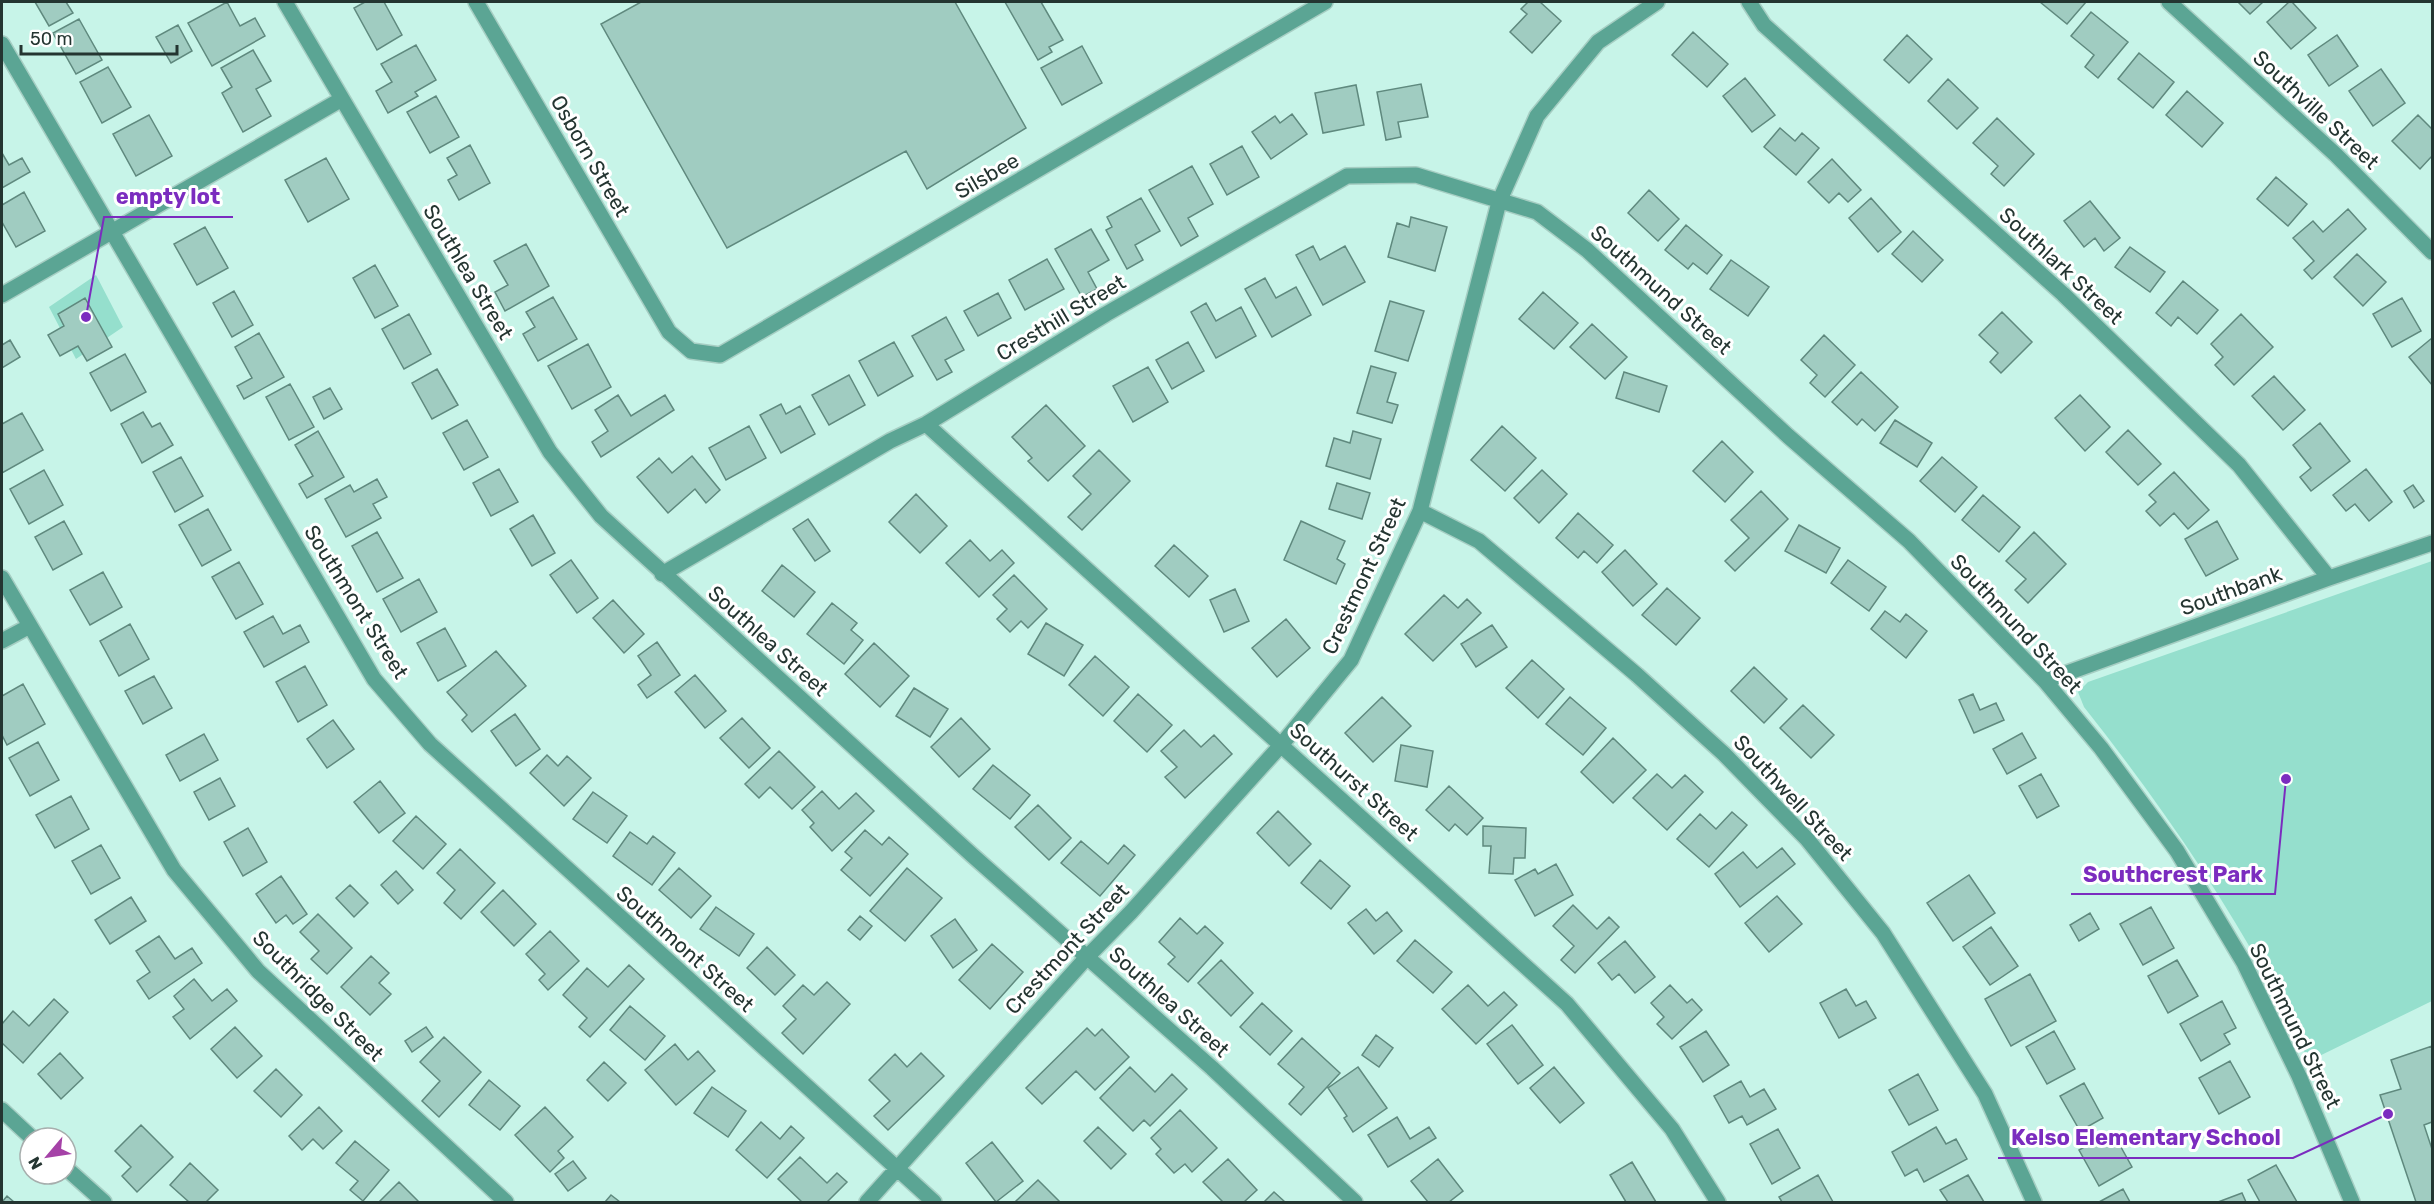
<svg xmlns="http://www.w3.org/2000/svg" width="2434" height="1204" font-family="Rubik,sans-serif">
<rect width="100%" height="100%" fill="#c7f4e8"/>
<path fill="#95dfcd" d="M96,275L123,327L76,359L49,307Z
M2432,561V1001L2309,1061C2295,1034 2283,1006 2268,979C2215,883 2152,793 2084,707L2078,692L2088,682Z"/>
<path fill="#a0ccc1" stroke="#5f897e" stroke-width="1.5" d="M35,2H66L73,13L49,26Z
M227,2L240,26L255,18L265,36L212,66L188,23Z
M365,2H384L402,35L377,50L354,8Z
M641,2H955L1026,128L927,189L906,151L727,248L601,24Z
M1005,2H1041L1063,40L1049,47L1052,52L1038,60Z
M1528,2H1540L1561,21L1532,53L1510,32L1527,14L1521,9Z
M2040,2H2086L2067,24Z
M2238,2H2263L2250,14Z
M2289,2H2292L2316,28L2291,49L2267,22Z
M2091,12L2128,42L2098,78L2085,67L2094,55L2071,36Z
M79,19L102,60L76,74L53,33Z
M178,25L192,51L171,63L156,37Z
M1693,32L1728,64L1707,87L1672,55Z
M1907,35L1932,59L1909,83L1884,60Z
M2337,35L2358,66L2329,86L2308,55Z
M416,45L436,80L415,92L418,96L388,113L376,91L392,82L381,64Z
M1082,46L1102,83L1062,105L1041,68Z
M253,50L271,81L256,89L271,116L243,132L222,93L232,87L221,68Z
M2139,53L2174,82L2153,108L2118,79Z
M108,67L131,107L102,123L80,82Z
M2381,69L2405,103L2373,126L2349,91Z
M1745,78L1775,115L1752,132L1723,96Z
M1948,79L1978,108L1957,129L1928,101Z
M1421,84L1428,117L1398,122L1401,137L1386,140L1377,92Z
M1356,85L1364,125L1323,133L1315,93Z
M2187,91L2223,123L2202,147L2166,115Z
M436,96L459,137L430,153L407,112Z
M1292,114L1307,134L1271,159L1252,132L1275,116L1280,123Z
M149,115L172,156L136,176L113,134Z
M2418,115L2432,129V156L2420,169L2392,141Z
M1997,118L2034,154L2004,186L1991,174L1998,166L1973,143Z
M1780,128L1795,141L1802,133L1819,148L1796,175L1764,147Z
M470,145L490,183L459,200L448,180L457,175L447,158Z
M1242,146L1259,177L1227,195L1210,164Z
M2,153L9,165L22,158L30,172L2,188Z
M326,158L349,199L308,222L285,180Z
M1832,159L1861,190L1848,202L1839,193L1829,203L1808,182Z
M1192,166L1213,204L1188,218L1198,236L1181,246L1149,190Z
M2276,177L2307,204L2288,226L2257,199Z
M1649,190L1679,219L1658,241L1628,213Z
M24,192L45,231L16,247L2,222V205Z
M1141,198L1160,231L1135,245L1143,260L1127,269L1106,230L1112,227L1107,217Z
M1871,198L1901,232L1878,252L1849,218Z
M2090,201L2120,238L2104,251L2095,238L2084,247L2064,221Z
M2348,209L2366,229L2312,279L2304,270L2314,261L2293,238L2313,221L2323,232Z
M1411,217L1447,227L1435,271L1388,257L1397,223L1409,227Z
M1686,225L1722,255L1707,274L1693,263L1688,269L1665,250Z
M205,227L228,268L197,285L174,244Z
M1091,229L1109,260L1088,272L1097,289L1082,297L1055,249Z
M1913,231L1943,260L1922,282L1892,254Z
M526,244L549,286L505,311L495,292L508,285L494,261Z
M1313,246L1320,260L1345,246L1365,282L1323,305L1296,255Z
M2130,247L2165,272L2150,292L2115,267Z
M2357,254L2386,282L2363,306L2334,277Z
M1047,259L1064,289L1025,310L1009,280Z
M1731,260L1769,287L1748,316L1710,289Z
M375,265L398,306L375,318L353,278Z
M1265,278L1276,298L1296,287L1311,315L1272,337L1245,289Z
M2183,281L2218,310L2197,334L2178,317L2171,326L2156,313Z
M234,291L253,325L232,337L213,303Z
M1543,292L1578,323L1554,349L1519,319Z
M998,293L1011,318L978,336L964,311Z
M553,297L577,339L538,361L523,334L535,327L526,312Z
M85,298L112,347L87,361L78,346L60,356L48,335L64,326L58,314Z
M2402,298L2421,331L2392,347L2373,314Z
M1390,301L1424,311L1408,361L1375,351Z
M1206,303L1216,321L1241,307L1256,336L1216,358L1191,312Z
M2002,312L2032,342L2001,373L1990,362L1998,353L1979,335Z
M409,314L431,354L404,369L382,329Z
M2241,314L2273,347L2234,385L2215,365L2223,357L2211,344Z
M946,317L964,350L945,360L952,372L937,380L912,336Z
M1592,324L1627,357L1605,379L1570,347Z
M259,333L284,377L244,399L237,386L252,378L235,347Z
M1824,335L1855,365L1825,397L1810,383L1817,375L1801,360Z
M2432,338V385L2409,357Z
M10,340L20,357L2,368V345Z
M894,342L913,376L878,396L859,361Z
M1188,342L1204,371L1172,389L1156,360Z
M588,344L611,387L572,409L548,366Z
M125,354L146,392L111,411L90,373Z
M1371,366L1396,373L1387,402L1398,405L1392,423L1357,413Z
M1148,367L1168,402L1133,422L1113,386Z
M437,369L458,405L432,419L412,383Z
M1624,372L1667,386L1659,412L1616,398Z
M1861,372L1898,407L1875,431L1862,419L1857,425L1832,402Z
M849,375L865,405L829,425L812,395Z
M2274,376L2305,410L2283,430L2252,396Z
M290,384L314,427L289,440L266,397Z
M330,388L342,409L324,419L313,397Z
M618,395L631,416L665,395L674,410L601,457L592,442L608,431L595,410Z
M2080,395L2110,427L2085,451L2055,418Z
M781,404L786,414L800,406L815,434L781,453L760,415Z
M1046,405L1085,446L1048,481L1028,461L1032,458L1012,437Z
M143,412L152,427L160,423L173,445L142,463L121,424Z
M22,413L43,450L2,473V424Z
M467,420L488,457L464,470L443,433Z
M1895,420L1932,443L1917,467L1880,443Z
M2320,423L2350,461L2311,491L2300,477L2311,468L2293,445Z
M749,426L766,458L726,480L709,448Z
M1502,426L1536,458L1505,491L1471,460Z
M2128,430L2161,464L2138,485L2106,452Z
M318,431L344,477L307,498L299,484L313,476L295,445Z
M1353,431L1381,439L1370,479L1326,466L1334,438L1350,443Z
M1722,441L1753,472L1725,502L1693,471Z
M1099,450L1130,481L1082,530L1068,517L1091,494L1073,476Z
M692,456L720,490L706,503L695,489L668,513L637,477L659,458L672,473Z
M181,457L203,496L175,512L153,472Z
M1942,457L1977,487L1955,512L1920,481Z
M499,469L518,502L491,516L473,483Z
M2366,469L2392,502L2369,521L2355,504L2346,511L2333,495Z
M44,470L63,505L29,524L10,489Z
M1542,470L1567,494L1539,523L1514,498Z
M2174,472L2209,510L2188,529L2174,513L2160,526L2146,511L2156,502L2149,495Z
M377,479L387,497L373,504L381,518L346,537L325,499L350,485L354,492Z
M1337,483L1370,493L1362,519L1329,509Z
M2413,485L2424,501L2414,508L2404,491Z
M1761,491L1788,519L1735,571L1725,561L1749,538L1731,520Z
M916,494L947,526L920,553L889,522Z
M1983,495L2020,527L1999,552L1962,520Z
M208,509L231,550L202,566L179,525Z
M1578,513L1613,545L1597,563L1584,551L1578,558L1556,538Z
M533,515L555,553L532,566L510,529Z
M808,519L830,551L815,561L793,529Z
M64,521L82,554L53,570L35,537Z
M1301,521L1345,541L1337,559L1345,564L1336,584L1284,560Z
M2217,521L2238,559L2206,576L2185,539Z
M1799,525L1840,548L1826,573L1785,551Z
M377,532L403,578L377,592L352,546Z
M2034,532L2066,564L2028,603L2015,590L2026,579L2006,561Z
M970,540L990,561L1002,550L1014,563L979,597L946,563Z
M1174,545L1208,576L1189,597L1155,566Z
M1625,550L1657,584L1633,606L1602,572Z
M571,560L598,598L577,613L550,575Z
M1848,560L1886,587L1869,611L1831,583Z
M239,562L263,604L236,619L212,577Z
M782,565L815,592L794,617L762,591Z
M103,572L122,607L90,625L70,590Z
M1014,575L1047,609L1028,628L1021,621L1010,632L997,619L1007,609L993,595Z
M419,579L437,612L401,632L383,599Z
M1667,588L1700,618L1676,645L1642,615Z
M1235,589L1249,621L1224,632L1210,600Z
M1444,595L1458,608L1467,599L1481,613L1433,661L1405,634Z
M613,600L644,634L624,653L593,618Z
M832,603L857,623L851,630L863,640L844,664L807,634Z
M1885,611L1900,622L1906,614L1927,631L1906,658L1871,629Z
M273,616L283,634L300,625L309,642L264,667L244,632Z
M1286,619L1310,648L1277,677L1252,648Z
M1046,623L1083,645L1064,676L1028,654Z
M130,624L149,659L119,676L100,641Z
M1492,625L1507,647L1476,667L1461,644Z
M445,628L466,666L438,681L417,643Z
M657,642L680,675L647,698L638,685L651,675L638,656Z
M874,643L909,676L880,707L845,674Z
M496,651L526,686L472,732L462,720L467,715L447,692Z
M1095,656L1129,687L1103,716L1069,685Z
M1532,660L1564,689L1538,718L1506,688Z
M305,666L327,705L298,722L276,682Z
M1754,667L1787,699L1764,723L1731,691Z
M695,675L726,711L705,728L675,692Z
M154,676L172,708L143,724L125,691Z
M23,684L45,724L7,745L2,735V696Z
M914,688L948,709L930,737L896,716Z
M1138,694L1172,725L1147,752L1114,721Z
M1973,694L1980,710L1996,703L2004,720L1974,733L1959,700Z
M1382,697L1411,726L1373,762L1345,733Z
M1570,697L1606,728L1583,755L1546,724Z
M1803,705L1834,735L1811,758L1780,728Z
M515,714L540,749L516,766L491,731Z
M742,718L770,748L749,768L720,738Z
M961,718L990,749L959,777L931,747Z
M333,720L354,749L327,768L307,739Z
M1184,730L1201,747L1214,735L1232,754L1185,798L1165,777L1177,767L1161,751Z
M2022,733L2036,758L2007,774L1993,749Z
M204,734L218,760L180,781L166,755Z
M1613,738L1646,770L1613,803L1581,772Z
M38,742L59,780L30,796L9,758Z
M1401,745L1433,751L1427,787L1395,781Z
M779,751L815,787L792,809L770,787L759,798L745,784Z
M547,755L558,766L567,756L591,778L564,806L530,773Z
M993,765L1030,795L1010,819L973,789Z
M1657,774L1672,788L1685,775L1703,792L1667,830L1633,798Z
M2041,774L2059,806L2037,818L2019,786Z
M220,778L235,806L209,820L194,792Z
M380,781L405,813L379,833L354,802Z
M1449,786L1483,818L1467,835L1455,824L1449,831L1426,810Z
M822,791L839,809L856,793L874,811L832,851L810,827L814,823L802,810Z
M593,792L627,816L607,843L573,819Z
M71,796L89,829L55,848L36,815Z
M1038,805L1071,838L1049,860L1015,827Z
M1278,811L1311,844L1289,866L1257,833Z
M1732,812L1747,825L1709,867L1677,839L1700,814L1716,829Z
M416,816L446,844L423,869L393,841Z
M1483,826L1526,828L1525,858H1514L1513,874L1489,873L1491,846H1483Z
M248,828L267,862L243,876L224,842Z
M865,830L882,845L889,837L908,854L870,896L841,870L852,858L845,852Z
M630,832L647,844L653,836L675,853L652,885L613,856Z
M1081,841L1108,864L1124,845L1135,855L1100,896L1061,863Z
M101,845L120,878L91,894L72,861Z
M1782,848L1795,864L1740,907L1715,874L1743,852L1757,868Z
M460,849L495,883L461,919L444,903L455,890L437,873Z
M1320,860L1350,886L1331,909L1301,883Z
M1556,864L1573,895L1535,916L1515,880L1535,869L1538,874Z
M679,868L711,896L691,918L659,890Z
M907,868L942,898L905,941L870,911Z
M396,871L413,890L398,904L381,885Z
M1969,875L1995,913L1953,941L1927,903Z
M281,876L307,914L293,924L286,915L276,923L256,894Z
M350,885L368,903L354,917L336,898Z
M503,890L536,924L514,946L481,912Z
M1777,896L1802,924L1769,952L1745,923Z
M131,897L146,921L110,944L95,920Z
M1573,905L1597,929L1609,917L1619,927L1575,973L1561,960L1574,946L1553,926Z
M716,907L754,934L739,956L700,929Z
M2151,907L2174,948L2143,965L2120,924Z
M1366,909L1376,921L1387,912L1402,931L1374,954L1348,923Z
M2090,913L2099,929L2079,941L2070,925Z
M318,914L352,948L327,974L311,959L319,951L300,932Z
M860,916L872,926L860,940L848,930Z
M1180,918L1197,934L1205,926L1223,943L1188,982L1168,964L1175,957L1159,942Z
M955,919L977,950L953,968L931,936Z
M1991,927L2018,966L1990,985L1963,947Z
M550,931L579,961L548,990L539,980L545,974L526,954Z
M159,936L175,959L192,948L202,963L149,999L137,981L150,972L136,951Z
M1415,940L1452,972L1433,993L1397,961Z
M1625,941L1655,977L1635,993L1619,974L1612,980L1598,963Z
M992,944L1023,972L990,1009L959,980Z
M767,947L795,975L775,995L747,968Z
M371,956L389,973L379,983L391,994L370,1015L341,987Z
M1221,960L1253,993L1231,1016L1198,983Z
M2177,960L2198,996L2168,1013L2148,976Z
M629,965L644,979L590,1037L579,1027L587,1018L563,995L587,968L608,987Z
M2030,974L2056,1021L2011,1046L1985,999Z
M194,979L212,1001L227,989L237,1001L190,1039L173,1017L184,1009L174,996Z
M827,982L850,1004L803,1054L782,1033L796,1019L783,1006L803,985L814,995Z
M1468,985L1488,1006L1504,992L1517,1005L1476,1044L1442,1009Z
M1670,985L1687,1003L1692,999L1702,1010L1672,1039L1657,1024L1664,1017L1651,1003Z
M1846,989L1856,1006L1866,1001L1876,1018L1839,1038L1820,1003Z
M54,999L68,1012L23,1063L2,1043V1024L13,1011L29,1026Z
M2222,1001L2236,1028L2224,1034L2230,1044L2201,1061L2180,1024Z
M1262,1003L1292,1031L1270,1055L1240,1027Z
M630,1006L665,1036L645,1060L610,1030Z
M1512,1025L1543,1065L1518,1084L1487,1044Z
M235,1027L262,1056L237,1078L211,1049Z
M426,1027L433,1037L412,1052L405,1041Z
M1087,1028L1095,1036L1102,1029L1129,1057L1095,1090L1076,1071L1042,1104L1026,1088Z
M1706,1031L1729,1065L1703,1082L1680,1047Z
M2054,1031L2075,1069L2047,1084L2026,1047Z
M1376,1035L1393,1048L1379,1067L1362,1055Z
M444,1037L481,1072L439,1117L422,1101L440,1081L420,1062Z
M1302,1038L1340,1073L1301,1115L1289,1104L1304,1087L1278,1064Z
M675,1044L688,1060L698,1051L715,1071L676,1105L645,1070Z
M2432,1046V1122L2424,1125L2432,1149V1202H2416L2380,1095L2401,1089L2391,1060Z
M60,1053L83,1078L61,1099L38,1074Z
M921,1053L944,1076L888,1130L874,1116L890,1101L869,1080L895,1054L907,1067Z
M2230,1061L2250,1097L2219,1114L2199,1078Z
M604,1062L626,1083L608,1101L587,1080Z
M1130,1067L1155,1092L1172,1074L1187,1089L1150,1126L1144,1120L1133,1131L1100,1098Z
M1358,1067L1387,1108L1353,1132L1344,1118L1347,1116L1328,1088Z
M1554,1067L1584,1103L1560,1123L1530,1088Z
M276,1069L302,1095L281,1117L254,1091Z
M1918,1074L1938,1110L1909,1125L1889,1090Z
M489,1080L520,1106L500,1130L469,1105Z
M1741,1081L1750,1097L1764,1089L1776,1109L1747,1125L1742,1116L1729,1123L1714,1096Z
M2084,1083L2103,1118L2080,1131L2060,1096Z
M712,1087L746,1111L728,1137L694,1113Z
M319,1107L342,1131L323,1149L313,1139L302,1150L289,1136Z
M545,1107L573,1137L558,1151L564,1158L550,1172L515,1135Z
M1180,1110L1217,1148L1192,1172L1185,1164L1174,1173L1156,1154L1161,1149L1151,1138Z
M1397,1117L1410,1139L1429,1127L1436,1138L1388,1167L1368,1135Z
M761,1122L780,1139L791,1126L804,1138L767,1178L736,1150Z
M141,1125L173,1157L137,1192L122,1176L131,1167L115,1151Z
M1098,1127L1126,1154L1111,1169L1084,1141Z
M1936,1127L1946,1144L1956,1139L1967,1159L1924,1182L1917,1169L1905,1176L1892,1152Z
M1778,1129L1800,1168L1772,1184L1750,1144Z
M2112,1131L2132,1167L2099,1186L2079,1150Z
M355,1141L389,1170L363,1201L350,1190L358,1181L336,1163Z
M992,1142L1023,1181L996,1202L966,1163Z
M800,1157L827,1183L837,1173L847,1182L827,1202H802L778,1179Z
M1228,1159L1257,1190L1244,1202H1223L1203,1182Z
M1438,1159L1463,1191L1449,1202H1428L1411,1181Z
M573,1161L586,1178L568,1191L555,1174Z
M1632,1162L1656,1202H1626L1610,1175Z
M190,1163L218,1190L206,1202H189L170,1185Z
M2276,1165L2297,1202H2260L2248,1180Z
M1818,1175L1833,1202H1782L1779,1197Z
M1968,1175L1984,1202H1948L1940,1190Z
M1038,1180L1060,1202H1015Z
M399,1182L419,1202H379Z
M2123,1189L2130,1202H2099Z
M1274,1192L1285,1202H1264Z
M2242,1193L2246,1202H2218Z
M611,1195L620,1202H605Z
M7,1196L14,1202H2Z"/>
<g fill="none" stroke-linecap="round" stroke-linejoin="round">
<g stroke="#a6cec3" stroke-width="18">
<path id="minor" d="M285,2L550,452L601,516L972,855L1212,1068L1355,1202
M476,2L669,332L691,351L720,355L1325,2
M1749,2L1764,25L2063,294L2239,465L2329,578
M2169,2L2335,154L2432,252
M2,44L374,679L430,744L934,1202
M2,295L342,99
M926,424L1567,1004L1672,1129L1718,1202
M1420,511L1479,541L1637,675L1724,754L1807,839L1883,933L1985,1094L2034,1202
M662,574L890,441L926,424L1106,314L1347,176L1416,175L1537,212L1587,250L1788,436L1909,541L2045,681L2101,748L2177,851L2244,963L2299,1076L2352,1202
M2,578L174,870L258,971L506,1202
M2,641L30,626
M2045,681L2329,578L2432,543
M2,1110L32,1138
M66,1168L104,1202
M867,1202L1088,956L1131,912L1282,744L1351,660L1420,511L1499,202L1537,116L1598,42L1657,2"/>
</g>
<use href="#minor" stroke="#5ba594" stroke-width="15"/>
</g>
<g text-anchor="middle" stroke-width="6" stroke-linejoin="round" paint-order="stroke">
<g font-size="21" fill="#243531" stroke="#fff">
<text transform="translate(2316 110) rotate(43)" y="7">Southville Street</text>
<text transform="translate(590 156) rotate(60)" y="7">Osborn Street</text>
<text transform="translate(987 176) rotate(-30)" y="7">Silsbee</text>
<text transform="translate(2061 266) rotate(43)" y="7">Southlark Street</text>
<text transform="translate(468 272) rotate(59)" y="7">Southlea Street</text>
<text transform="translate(1661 290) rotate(42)" y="7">Southmund Street</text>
<text transform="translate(1061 318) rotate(-31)" y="7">Cresthill Street</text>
<text transform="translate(1364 576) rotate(-65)" y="7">Crestmont Street</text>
<text transform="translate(2231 591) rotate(-20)" y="7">Southbank</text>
<text transform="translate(356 602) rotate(58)" y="7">Southmont Street</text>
<text transform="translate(2016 624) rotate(47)" y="7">Southmund Street</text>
<text transform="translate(768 641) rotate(42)" y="7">Southlea Street</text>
<text transform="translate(1354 782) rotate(42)" y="7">Southurst Street</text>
<text transform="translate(1793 798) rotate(47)" y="7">Southwell Street</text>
<text transform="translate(685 949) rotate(42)" y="7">Southmont Street</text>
<text transform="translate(1067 949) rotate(-47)" y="7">Crestmont Street</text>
<text transform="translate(318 996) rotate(45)" y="7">Southridge Street</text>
<text transform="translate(1169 1002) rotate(42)" y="7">Southlea Street</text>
<text transform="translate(2295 1026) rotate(64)" y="7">Southmund Street</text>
</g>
</g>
<path fill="none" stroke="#7b2cbf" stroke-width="2" d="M86 317L104 217H233M2286 779L2275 894H2071M2388 1114L2293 1158H1998"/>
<g fill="#7b2cbf" stroke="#fff" stroke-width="2">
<circle cx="86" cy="317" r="6"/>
<circle cx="2286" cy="779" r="6"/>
<circle cx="2388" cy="1114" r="6"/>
</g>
<g font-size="22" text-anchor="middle" font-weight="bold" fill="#7b2cbf" stroke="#fff" stroke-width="6" stroke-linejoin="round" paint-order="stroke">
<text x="168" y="204">empty lot</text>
<text x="2173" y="882">Southcrest Park</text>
<text x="2146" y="1145">Kelso Elementary School</text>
</g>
<rect width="2434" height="1204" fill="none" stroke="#243531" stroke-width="6"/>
<g transform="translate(48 1156) rotate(241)"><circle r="28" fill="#ffffff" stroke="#a7aead" stroke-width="1.5"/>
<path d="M0-4.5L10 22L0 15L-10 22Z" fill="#a542a7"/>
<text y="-9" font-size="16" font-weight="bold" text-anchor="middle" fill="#243531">N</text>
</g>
<path d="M21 45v9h156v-9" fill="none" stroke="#243531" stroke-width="3"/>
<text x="30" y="45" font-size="18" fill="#243531" stroke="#ffffff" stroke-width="4.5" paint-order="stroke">50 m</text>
</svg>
